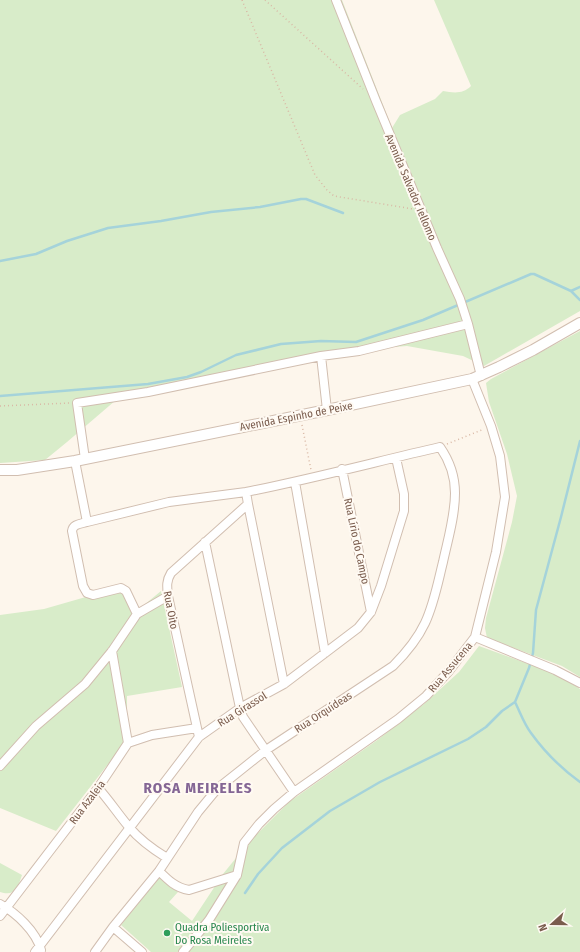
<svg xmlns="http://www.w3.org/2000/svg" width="580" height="952" font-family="'Fira Sans Condensed',sans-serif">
<rect width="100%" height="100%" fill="#fdf6ec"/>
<path fill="#d8ecc9" d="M0,0H342L392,128L400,115L435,99L443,91C454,93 463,94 471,86L434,0H580V311L484,366L463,356L407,346L367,349L312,357L197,386L116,400L67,442L45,460L0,463Z
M580,331V677L562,666L487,638L485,628L486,618L512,522L517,496L507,454L489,402L486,383L491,379Z
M124,586L138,610L161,591L182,687L127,696V730L126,741L56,831L0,808V615L44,609Z
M479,646L559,675L580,689V952H151L121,925L159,877L178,892L169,902L192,921L223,874L249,842L289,802L376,741L424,704L459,672Z
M0,863L22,875C18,887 15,897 0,892Z"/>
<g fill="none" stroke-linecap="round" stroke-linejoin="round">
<path stroke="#a5d3da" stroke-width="2.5" d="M0,261L36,254L67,241L108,228L161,221L211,212L260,207L301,199H306L343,213
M571,291L580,287
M0,396L148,384L187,377L201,372L236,355L281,344L321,341L356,342L423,320L531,274H534L571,291L580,300
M515,702C520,712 524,724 531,733C544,751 562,769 580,782
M245,893L258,874L282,848L330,811L380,782L468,739L486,727L502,711L515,702L529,668L533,653L536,610L561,517L580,441"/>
<g stroke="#d1beb0" stroke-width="10">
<path id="minor" d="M336,0L376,101L437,248L460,299L468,324L481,376
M321,356L327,410
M85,459L77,403L148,392L321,356L359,351L468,324
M75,461L87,522
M342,469L371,612
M295,482L325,653
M248,504L284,684
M205,542L240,708L243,717L294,792
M137,614L126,591L121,588L93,595L87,593L83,586L72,531C73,524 80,524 87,522L169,502L246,492
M475,637L555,670L580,683
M112,651L128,743
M0,766L36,726L85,684L112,651L137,614L168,596
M98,788C109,800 118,814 129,827C139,839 154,850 167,858
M159,871C168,880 176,888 189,890L237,875
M0,904C16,913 36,931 41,950
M0,916L98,788L128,743L152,735L197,728
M113,927L142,952
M35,952L199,737L240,708L284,684L325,653L358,628L371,612L381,586L404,511V494L396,458
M95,952L113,927L159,871L198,812L217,789L266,750L393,666C406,653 417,640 425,623C434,604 438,582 443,562C448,539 455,516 455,493C455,477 449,460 440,447C375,462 311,479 246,492L248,504L171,573C166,581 167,587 168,596L199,737
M183,952L209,920L237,875L244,843L259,824L274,809L294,792L398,719L426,696L449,671L475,637L496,552L505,497L500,456L491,426L472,379"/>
</g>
<g stroke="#d1beb0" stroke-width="12">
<path id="tertiary" d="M0,470H17L75,461L327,410L472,379L499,367L533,350L580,323"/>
</g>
<path stroke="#d9b8a5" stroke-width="1.5" stroke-dasharray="1 3" stroke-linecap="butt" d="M242,0L315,175L327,190L334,196L413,209
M265,0L363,89
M0,406L70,403
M302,425L311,470
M447,444L484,429"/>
<use href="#minor" stroke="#fff" stroke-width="8"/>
<use href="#tertiary" stroke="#fff" stroke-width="10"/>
</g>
<circle fill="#2e9e5b" stroke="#fffaf3" stroke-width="1.5" cx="167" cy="933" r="4"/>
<g text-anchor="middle" stroke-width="4" stroke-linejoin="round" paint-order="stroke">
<g font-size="11" fill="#7a5c4d" stroke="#fffaf3">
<text transform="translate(411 187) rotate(67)" y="4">Avenida Salvador Iellomo</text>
<text transform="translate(296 416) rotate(-11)" y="4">Avenida Espinho de Peixe</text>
<text transform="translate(357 541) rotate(78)" y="4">Rua Lírio do Campo</text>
<text transform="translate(171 610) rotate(79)" y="4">Rua Oito</text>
<text transform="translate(450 667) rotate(-50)" y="4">Rua Assucena</text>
<text transform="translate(242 709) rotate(-32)" y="4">Rua Girassol</text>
<text transform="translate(323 712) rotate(-33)" y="4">Rua Orquídeas</text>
<text transform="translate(87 802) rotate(-53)" y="4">Rua Azaleia</text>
</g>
<g font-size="11" fill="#27864d" stroke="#fffaf3" text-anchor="start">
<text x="175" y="931">Quadra Poliesportiva<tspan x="175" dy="13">Do Rosa Meireles</tspan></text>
</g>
<g font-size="15" font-weight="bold" letter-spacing="1" fill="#846695" stroke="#fffaf3">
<text x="198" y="793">ROSA MEIRELES</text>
</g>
</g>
<g transform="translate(552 924) rotate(249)" stroke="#fffaf3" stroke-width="3" paint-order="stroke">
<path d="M0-3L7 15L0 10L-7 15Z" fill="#7a5c4d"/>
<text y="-6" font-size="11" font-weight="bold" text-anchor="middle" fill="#7a5c4d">N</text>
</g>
</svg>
